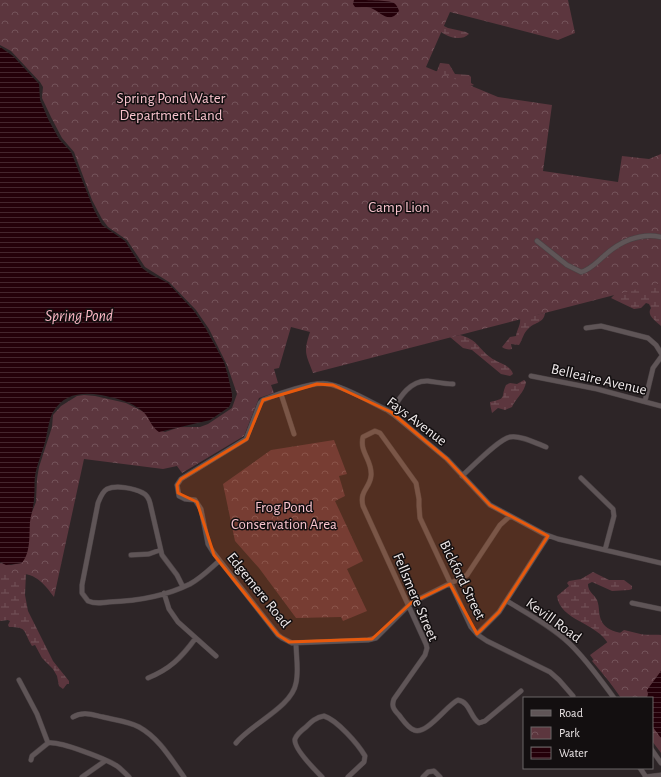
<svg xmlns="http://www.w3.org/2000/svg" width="661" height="777" font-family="'Alegreya Sans',sans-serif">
<defs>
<pattern id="wetland-marsh" width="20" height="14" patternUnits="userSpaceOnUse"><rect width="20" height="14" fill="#5c363e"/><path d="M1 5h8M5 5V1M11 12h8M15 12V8" fill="none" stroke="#74535a"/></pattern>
<pattern id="park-crowns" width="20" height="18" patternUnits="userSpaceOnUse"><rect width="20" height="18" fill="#5c363e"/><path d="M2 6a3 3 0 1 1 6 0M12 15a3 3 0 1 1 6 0" fill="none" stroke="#74535a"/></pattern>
<pattern id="water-rules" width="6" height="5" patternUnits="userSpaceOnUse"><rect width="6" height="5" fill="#240009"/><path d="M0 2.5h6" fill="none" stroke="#44252d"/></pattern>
</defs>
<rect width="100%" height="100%" fill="#2d2527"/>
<path fill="url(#wetland-marsh)" d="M434,21L448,28L466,32L469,34C461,42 446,37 439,30C437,28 435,24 434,21Z
M440,63H441L449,64L455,74L469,75L471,77V83L474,85L470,86L431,74L437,71Z
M661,272V326C656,321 646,315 651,308L649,304L646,303L641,308L634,309L611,298L616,293Z
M545,313C544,323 535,322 529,328C523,333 523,339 519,345L511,344L512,349C509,350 504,349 502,347L510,337L516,336C517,329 521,325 520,318Z
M460,335C478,340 477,347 490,357C497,363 510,364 513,374L510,376L501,374L472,350L463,348L450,337Z
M524,380L526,382C525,392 515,399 512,407L505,410L498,408L492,413L490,404V402C508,398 500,398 506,385L510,383L517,384Z
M0,572L14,573H26L25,595L28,611L53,661L69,681V684H67L63,689L59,686L57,676L53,669L42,658L35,645L32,646C23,631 28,627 9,627L8,625L10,621L8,620L0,621Z
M593,572L609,580H624L632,586V589L629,590L612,591L592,582L588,584C588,592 594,594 597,600C600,607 598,615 602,622C611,638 646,634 661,635V671L647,698H623L592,661L609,645C597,622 560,621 557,596L569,586L567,583L569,581L581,579Z"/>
<path fill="url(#park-crowns)" d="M0,0H568L575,33L558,40L450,12L426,67L498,97L552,105L543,171L618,182L622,156L649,159L661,154V283L313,373C306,354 303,353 310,332L291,327L279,368L274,369L278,383L271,385L274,393L259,398L244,436L182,473L177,466L163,469L84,459L54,597C36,572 29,573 0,573V563L11,565L21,563L30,517L36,502L37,479L39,467L52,427L53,415L61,406L77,396L84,395L95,396L126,403L152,416L158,430L165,432L180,427H200L208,424L232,408L237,394L227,365L209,329L196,310L169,282L145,267L127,240L108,227L102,219L92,200L74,152L62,138L51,117L42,98L43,87L40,82L11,51L0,45Z
M334,440L347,474L339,476L345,496L335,501L363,561L347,569L367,611L343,621L341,617L296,618L259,568L235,541L223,484L271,450Z
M624,630L661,639V679L653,685L647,698H621L590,655Z
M652,723L661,730V753L652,741Z"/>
<path fill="url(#water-rules)" d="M354,0C362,0 389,0 394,3C397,5 398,8 399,11C389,25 381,12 371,8C366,6 360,8 355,7L353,4Z
M0,47L13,56L39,84L40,100L48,119L59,139L71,152L73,157L94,210L102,225L125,241L142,268L150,274L168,283L194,311L206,329L224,362L228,376L232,394V400L229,407L210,420L159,432C148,424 151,416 138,408C127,400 114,398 101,395C81,392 64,394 53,412C49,418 47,435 45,442C42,453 37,464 35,476C34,484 35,490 34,498C34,506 31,514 30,522C29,535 31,552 22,563L6,565L0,562Z
M661,671V738L652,726V698H647L648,694L647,690Z"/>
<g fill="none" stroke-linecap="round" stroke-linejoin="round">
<g stroke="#4a4244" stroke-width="5.5">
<path id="minor" d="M537,241L567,265L581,272C590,270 597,262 604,256C619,242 640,232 661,237
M586,328L601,326L648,338L656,345L661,353
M531,376L597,389L661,406
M281,394L294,434
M645,401L653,368L661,357
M391,412C399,399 409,380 428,381C436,382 444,384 453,384
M462,476C472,467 499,439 510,437C521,435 535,443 546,447
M581,478L613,509L614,516L605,550
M510,516L500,525L467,575L411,603L376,638L368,640L292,643L282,638L278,635L213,552L208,544L201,509L195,500L185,499L179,496L177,485L181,479L246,439L260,403L263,400C277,394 314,381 328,384C344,386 372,403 387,410L394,415L447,459L490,505L544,534L558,539L661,563
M131,555L149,554L160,550
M183,587L177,575L162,555L150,503C149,499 147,495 143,493C134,488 116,485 107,489C102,492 100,498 98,503L82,585V593L88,601C95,604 102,603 109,602C136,601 166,596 190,584C201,578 210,569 219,561
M164,593L169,609L178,622L216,656
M507,601C528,614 551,626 569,643C586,659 600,679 614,698
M632,603L661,609
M477,634L499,612L548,536
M148,678C170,669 181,658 195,639
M19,680L37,714L48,743C60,741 106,759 117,766C121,769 125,773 129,777
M521,691L485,721L479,723C470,717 470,702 458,700C447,705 426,736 414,730C408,728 403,720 399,715C394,710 391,706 394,699L425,655L427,648L426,644L363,506C359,491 370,488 371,476C373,461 359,452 363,437L375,431L380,433L416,483L419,499V506L420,518L471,627L478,635L487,641L550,672L559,680L573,696
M73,717C83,711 93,715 103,717C114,720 128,721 139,727C159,738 171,759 184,777
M236,743C251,724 292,707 296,683C299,670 296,656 296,643
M652,750L661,763
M31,760L32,756L48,743
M640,768L646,777
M82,777L105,761
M322,777C315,770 293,748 295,739C297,734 302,730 306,727C311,722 316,717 324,716C337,720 358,744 365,756L364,762L348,777
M423,777L428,772L434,771L440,777
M645,777L661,775"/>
</g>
<use href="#minor" stroke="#5f5557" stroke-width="4.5"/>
</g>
<path fill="#e8590c" fill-opacity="0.2" stroke="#e8590c" stroke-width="3" stroke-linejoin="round" d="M317,384L333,385L391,412L447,459L490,505L548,536L499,612L477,634L450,584L411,603L372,639L289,642L278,635L214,555L197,502L178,493L177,485L181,479L247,439L263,400Z"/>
<g text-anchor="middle" stroke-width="3" stroke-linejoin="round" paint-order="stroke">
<g font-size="15" fill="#f8c3cd" stroke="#130f10">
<text x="171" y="103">Spring Pond Water<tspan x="171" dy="17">Department Land</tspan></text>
<text x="399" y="212">Camp Lion</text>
<text x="284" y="512">Frog Pond<tspan x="284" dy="17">Conservation Area</tspan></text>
</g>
<g font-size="15" fill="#eee8e9" stroke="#130f10">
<text transform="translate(599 379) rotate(13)" y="5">Belleaire Avenue</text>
<text transform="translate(417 421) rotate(37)" y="5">Fays Avenue</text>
<text transform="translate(463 580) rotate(64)" y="5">Bickford Street</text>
<text transform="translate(259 590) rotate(51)" y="5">Edgemere Road</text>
<text transform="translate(416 597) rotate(67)" y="5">Fellsmere Street</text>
<text transform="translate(554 620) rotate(36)" y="5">Kevill Road</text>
</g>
<g font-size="16" font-style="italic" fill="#fcb7c5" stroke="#130f10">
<text x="79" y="321">Spring Pond</text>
</g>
</g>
<rect x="523" y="697" width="130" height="72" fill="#130f10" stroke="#6b6667"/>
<rect x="531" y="710" width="20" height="6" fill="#5f5557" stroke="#6b6667"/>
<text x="559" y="717" font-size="12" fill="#eee8e9">Road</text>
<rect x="531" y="727" width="20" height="12" fill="url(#park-crowns)" stroke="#6b6667"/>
<text x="559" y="737" font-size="12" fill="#eee8e9">Park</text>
<rect x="531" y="747" width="20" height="12" fill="url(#water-rules)" stroke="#6b6667"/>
<text x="559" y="757" font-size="12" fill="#eee8e9">Water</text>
</svg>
